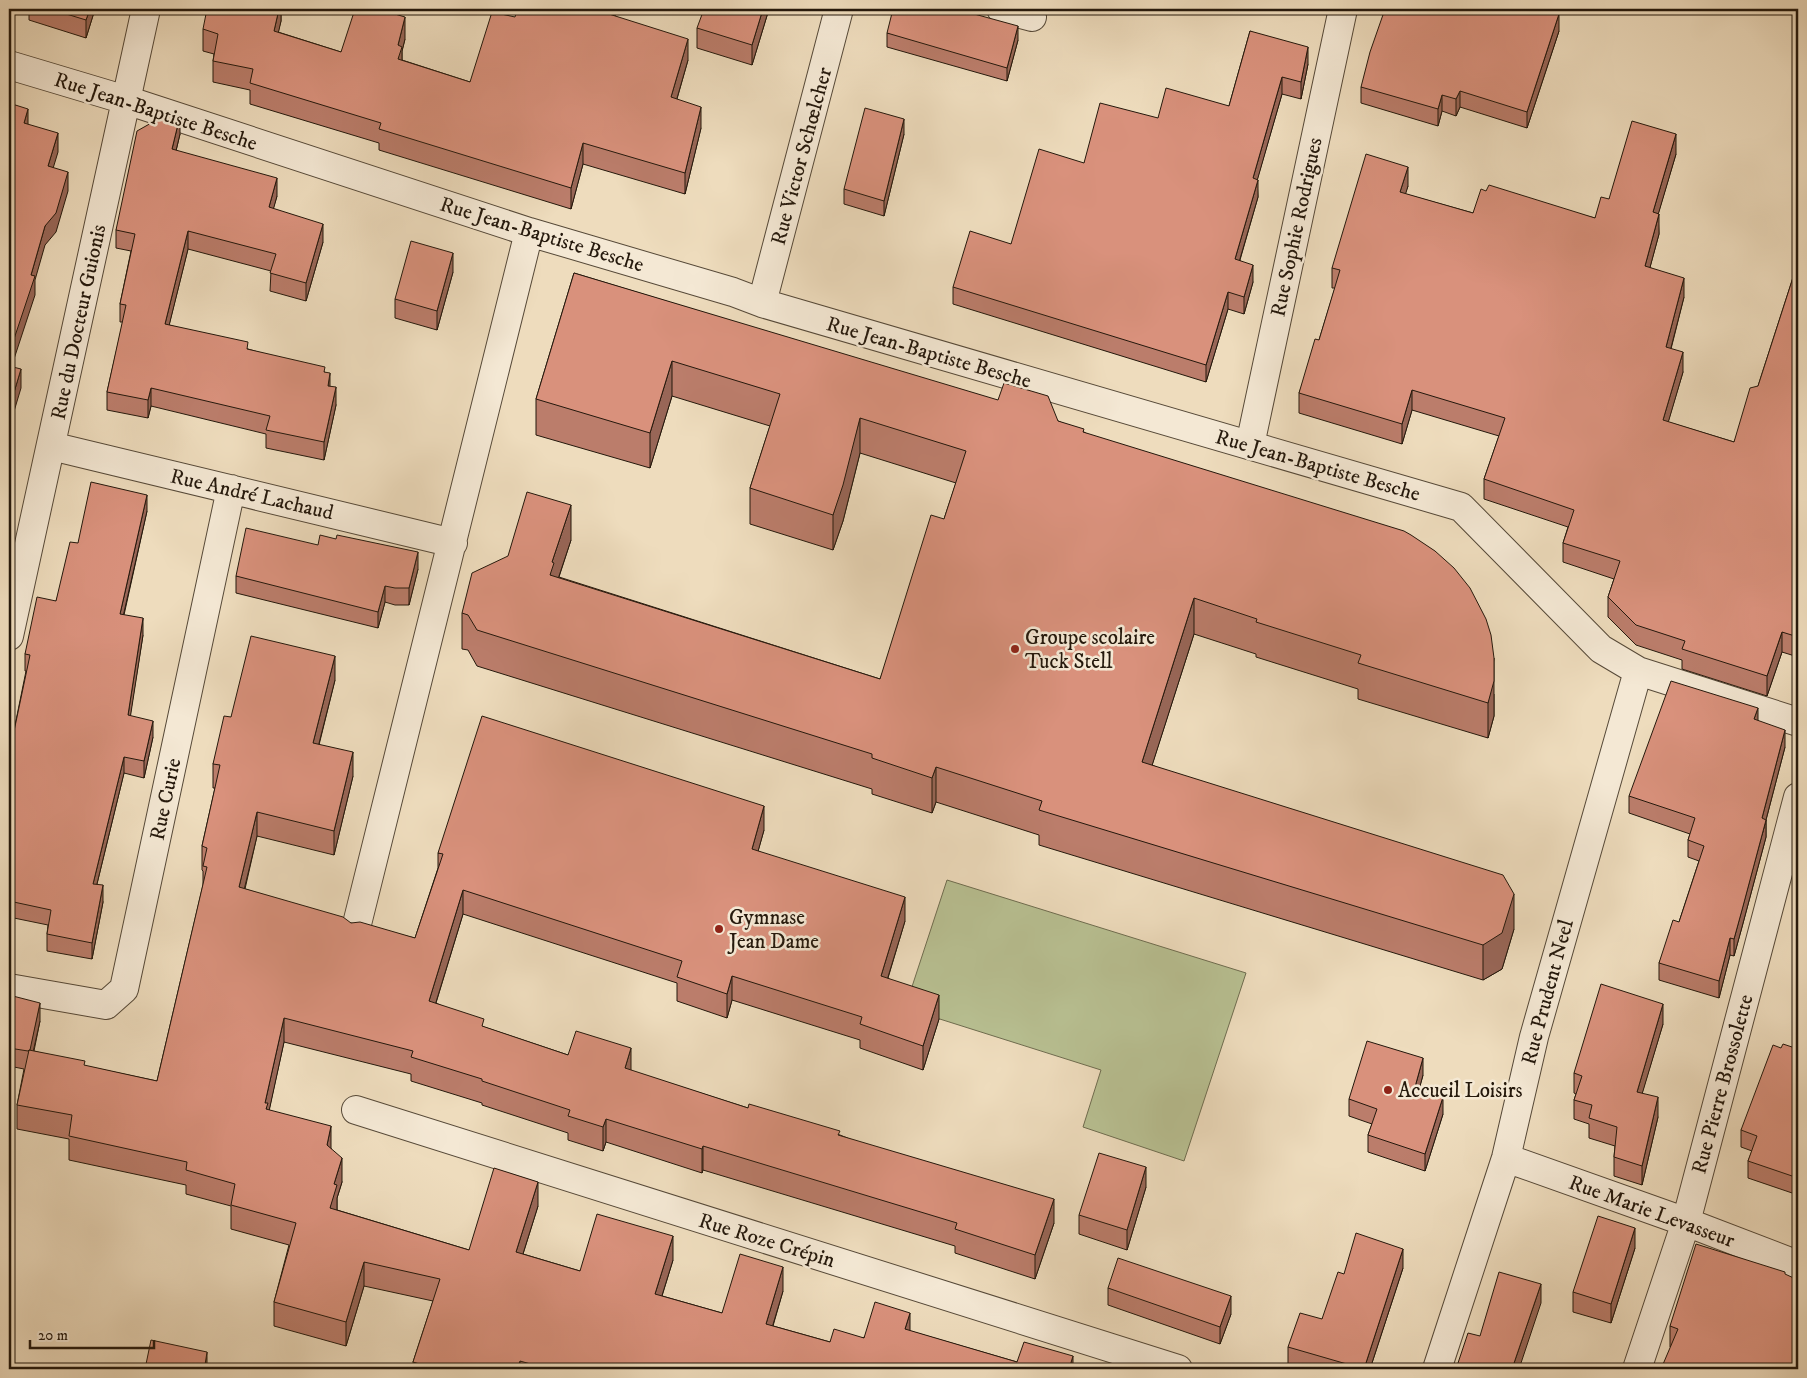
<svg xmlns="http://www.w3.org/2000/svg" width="1807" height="1378" font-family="'IM FELL DW Pica',serif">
<rect width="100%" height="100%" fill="#eedcbd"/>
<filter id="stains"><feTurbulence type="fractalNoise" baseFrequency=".004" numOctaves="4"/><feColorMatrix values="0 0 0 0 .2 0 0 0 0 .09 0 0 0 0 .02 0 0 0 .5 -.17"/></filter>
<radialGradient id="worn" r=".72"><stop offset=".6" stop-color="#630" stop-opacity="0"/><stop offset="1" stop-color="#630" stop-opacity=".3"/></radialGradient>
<path fill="#b8c092" stroke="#6e6c4f" d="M947,880L1246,973L1184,1161L1083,1127L1101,1070L905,1008Z"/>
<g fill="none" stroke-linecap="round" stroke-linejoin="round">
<g stroke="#564938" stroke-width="30">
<path id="minor" d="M1001,9L1032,17
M9,65L126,100L529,232L733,292L762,303L1461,507L1601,649L1638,671L1798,722
M762,303L839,9
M1250,445L1343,9
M51,446L453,543
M9,636L146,9
M355,932L529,232
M9,988L106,1005L124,989L231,489
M356,1110L1178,1369
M1506,1158L1686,1222L1798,1265
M1437,1369L1506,1158L1534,1037L1638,671
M1637,1369L1686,1222L1798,797"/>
</g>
<use href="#minor" stroke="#f4e8d4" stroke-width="28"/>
</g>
<path fill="#bb7d6b" stroke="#24180c" d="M15,9H95L86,38L29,20V13Z
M281,9V21L278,32L341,52L405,39L402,51V60L470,82L515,17L615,16L688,60L677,99L701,128L685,194L583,164L571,209L379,150V143L250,104V90L213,82V61L214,54L203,51V29Z
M769,9L752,65L697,48V28Z
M1250,31L1308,64L1301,99L1282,94L1257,180L1258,197L1240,260L1253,282L1244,314L1228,309L1206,382L953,304V287L1011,244L1084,163L1229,106Z
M1559,31L1527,128L1460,107L1456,116L1442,111L1438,126L1361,103V87Z
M887,33L1018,40L1007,81L887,47Z
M180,134L176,151L277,196L273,209L323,242L306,301L270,291L271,271L188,249L169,325L248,349L325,372L336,405L324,460L266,448V434L151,406L148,418L107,410V392L123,322H120V304L131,251L116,248V230Z
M904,134L884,216L844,204V189Z
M1676,154L1658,214L1659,234L1650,267L1684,297L1671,349L1683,372L1668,422L1734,442L1758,386L1798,262V657L1782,652L1767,696L1682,669V660L1636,645L1608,617V597L1614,579L1563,562V543L1568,527L1484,499V479L1499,436L1412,410L1402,444L1299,413V393L1319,340L1335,288H1332V268L1408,186L1405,194L1473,213L1486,191L1595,218L1609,199Z
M453,272L437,330L395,318V299Z
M574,273L1058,421L1084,432L1494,694V716L1488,738L1358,699V689L1256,657V654L1194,634L1152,765L1514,929L1502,969L1483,980L1039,845V835L936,802L932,813L872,794V789L477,666L468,650L462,649V613L571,540L559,577L880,679L944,519L956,483L860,453L843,521L833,550L750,524V488L770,426L672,396L650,468L536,435V399Z
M147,511L124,615L143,635L130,716L153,737L144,778L124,773L97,884L103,902L92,959L47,951V934L48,925L9,917V755L26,671H25V654L56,601L78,543Z
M418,569L409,605H395L385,602L378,628L236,593V576Z
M335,680L319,745L353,776L334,855L257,836L245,889L351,923L415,938L438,868V853L764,830L758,851L905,921L888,978L939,1019L923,1070L860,1048V1040L732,1000L727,1018L677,1001V983L463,914L436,1003L484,1027L568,1055L631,1071L748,1108L840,1135L1054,1223L1035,1279L955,1253V1246L703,1170L702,1173L606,1142L603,1151L568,1140V1133L482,1105V1103L411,1081V1074L284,1042L269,1110L331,1148L342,1182L337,1198V1210L469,1250L538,1206L523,1254L580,1271L673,1260L662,1296L722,1313L783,1291L773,1326L830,1342L910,1331L1017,1362L1073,1369H413V1362L433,1301L364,1286L346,1346L274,1326V1302L289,1245L231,1229V1206L186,1194V1185L69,1160V1139L17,1129V1105L24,1069L9,1066V995L40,1021L34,1051L85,1066L157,1081L203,885V871L202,870V846L215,788H213V764L231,717Z
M1758,720L1785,747L1766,820V837L1742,927L1734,956L1730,955L1719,998L1659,980V963L1679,922L1699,861L1688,857V840L1690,834L1629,813V796Z
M1663,1024L1642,1093L1658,1117L1642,1185L1614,1176V1157L1615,1146L1589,1138V1124L1574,1119V1100L1576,1094L1574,1093V1073Z
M1798,1049V1195L1748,1178V1161L1752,1151L1741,1147V1130Z
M1423,1075L1419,1089L1443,1114L1425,1171L1368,1152V1135L1372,1124L1349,1116V1099Z
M1146,1187L1127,1250L1079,1234V1215Z
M1635,1248L1611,1323L1573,1312V1292Z
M1403,1268L1370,1369H1300L1288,1366V1347L1322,1319Z
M1785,1274L1670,1347V1326Z
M1108,1288L1231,1314L1220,1344L1108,1305Z"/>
<path fill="#986657" stroke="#24180c" d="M90,9H95L86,38V20Z
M279,9H281V21L274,52V31Z
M610,9H617L609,36V14Z
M763,9H769L752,65V45Z
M1559,14V31L1527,128V112Z
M405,17V39L402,51V68L398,80V45Z
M1018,26V40L1007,81V68Z
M688,39V60L671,119V97Z
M1308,47V64L1301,99V82Z
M1282,77V94L1253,195V178Z
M1460,91V107L1456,116V99Z
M1442,95V111L1438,126V109Z
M701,107V128L685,194V173Z
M28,109V127L24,123Z
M180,116V134L172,167V149Z
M904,119V134L884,216V201Z
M58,133V152L48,185V166Z
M1676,134V154L1653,232V212Z
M583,143V164L571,209V188Z
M1408,167V186L1400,212V192Z
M68,172V191L56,232L45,245L35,280V295L13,362V370L9,383V364L10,351L31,275L45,226Z
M277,178V196L269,225V207Z
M1258,180V197L1235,276V259Z
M1659,214V234L1645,286V266Z
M323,224V242L306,301V283Z
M188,231V249L165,342V324Z
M453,253V272L437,330V311Z
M1253,265V282L1244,314V297Z
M1684,278V297L1666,367V347Z
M1228,292V309L1206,382V365Z
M1683,352V372L1663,440V420Z
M672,361V396L650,468V433Z
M21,369V388L9,428V409Z
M330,373V391L328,386Z
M336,387V405L324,460V442Z
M151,388V406L148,418V400Z
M1412,390V410L1402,444V424Z
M860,418V453L843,521L833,550V515Z
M147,495V511L120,630V614Z
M571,505V540L554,591L550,575L552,562Z
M418,552V569L409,605V588Z
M385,586V602L378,628V612Z
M1194,598V634L1142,797V762Z
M143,618V635L128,732V715Z
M1782,632V652L1767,696V676Z
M335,656V680L313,767V743Z
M1494,658V716L1488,738V703Z
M1758,708V726L1754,719Z
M153,721V737L144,778V761Z
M1785,730V747L1762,835V818Z
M353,752V776L334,855V831Z
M124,757V773L93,900V884Z
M936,767V802L932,813V778Z
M764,806V830L752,873V849Z
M257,812V836L239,911V887Z
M1766,820V837L1742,927L1734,956V939Z
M103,885V902L92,959V943Z
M463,890V914L429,1025V1001Z
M1514,894V929L1502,969L1483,980V945Z
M905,897V921L881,1000V976Z
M1730,938V955L1719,998V981Z
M732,976V1000L727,1018V994Z
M939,995V1019L923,1070V1046Z
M40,1003V1021L29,1070V1051Z
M1663,1004V1024L1637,1111V1092Z
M284,1018V1042L268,1116L265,1103Z
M631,1048V1072L625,1068Z
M1423,1058V1075L1415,1105V1087Z
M1443,1097V1114L1425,1171V1154Z
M1658,1097V1117L1642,1185V1166Z
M606,1119V1142L603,1151V1127Z
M331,1126V1150L327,1145Z
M703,1146V1170L702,1173V1149Z
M342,1158V1182L337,1198V1209L330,1232V1208L334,1184Z
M1146,1167V1187L1127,1250V1230Z
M538,1182V1206L516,1276V1252Z
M1054,1199V1223L1035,1279V1255Z
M1635,1228V1248L1611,1323V1304Z
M673,1236V1260L655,1318V1294Z
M1403,1249V1268L1370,1369H1364Z
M364,1262V1286L346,1346V1322Z
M783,1267V1291L766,1348V1324Z
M1541,1284V1303L1519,1369H1512Z
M1231,1296V1314L1220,1344V1327Z
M910,1313V1337L905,1329Z
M207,1352V1369L205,1365Z
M1073,1356V1369H1069Z
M520,1361V1369H517Z"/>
<path fill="#d9917c" stroke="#24180c" d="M50,9H90L86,20Z
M207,9H279L274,31L341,52L355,9H378L405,17L398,45L402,47L398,59L470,82L492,12L515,17L517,9H610L609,14L688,39L671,97L701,107L685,173L583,143L571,188L379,129L381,123L250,83L253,69L213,61L218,34L203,29Z
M704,9H763L752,45L697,28Z
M893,9H956L1018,26L1007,68L887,33Z
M1385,9H1541L1559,14L1527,112L1460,91L1456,99L1442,95L1438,109L1361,87L1370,52Z
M1250,31L1308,47L1301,82L1282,77L1253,178L1258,180L1235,259L1253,265L1244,297L1228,292L1206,365L953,287L970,231L1011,244L1039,149L1084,163L1100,103L1158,118L1166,88L1229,106Z
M9,103L28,109L24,123L58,133L48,166L68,172L56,213L45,226L31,275L35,276L10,351H13L9,364Z
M865,108L904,119L884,201L844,189Z
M169,113L180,116L172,149L277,178L269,207L323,224L306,283L270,273L276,254L188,231L165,324L248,342L247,349L325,367L324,372L330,373L328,386L336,387L324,442L266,430L270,416L151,388L148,400L107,392L126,305L120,304L135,234L116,230L137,131Z
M1632,121L1676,134L1653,212L1659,214L1645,266L1684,278L1666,347L1683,352L1663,420L1734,442L1750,388L1758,386L1798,262V637L1782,632L1767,676L1682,649L1685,641L1636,625L1608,597L1620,561L1563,543L1574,510L1484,479L1505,418L1412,390L1402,424L1299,393L1315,339L1319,340L1340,270L1332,268L1366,154L1408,167L1400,192L1473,213L1481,189L1486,191L1489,185L1595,218L1601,197L1609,199Z
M411,241L453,253L437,311L395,299Z
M574,273L998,400L1004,383L1048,396L1058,421L1084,429L1083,432L1404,531L1411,535L1435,551L1454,568L1470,588L1486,619L1491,635L1494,658V681L1488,703L1358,663L1361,655L1256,622L1257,619L1194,598L1142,762L1503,875L1514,894L1502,933L1483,945L1039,810L1042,801L936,767L932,778L872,758V754L477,630L468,615L462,613L472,573L508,556L527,492L571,505L552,562L554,563L550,575L880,679L931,515L944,519L966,451L860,418L843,485L833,515L750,488L780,394L672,361L650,433L536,399Z
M9,366L21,369L9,409Z
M91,482L147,495L120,614L143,618L128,715L153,721L144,761L124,757L93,884L103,885L92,943L47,934L51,910L9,901V755L30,655L25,654L37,597L56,601L70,542L78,543Z
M246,528L318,545L320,535L336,539L337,535L418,552L409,588H395L385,586L378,612L236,576Z
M251,636L335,656L313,743L353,752L334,831L257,812L239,887L343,917L351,923L360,922L415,938L443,854L438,853L482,716L764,806L752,849L905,897L881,976L939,995L923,1046L860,1024L862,1017L732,976L727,994L677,977L682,961L463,890L429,1001L484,1019L482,1026L568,1055L576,1031L631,1048L625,1068L748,1108L749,1104L840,1131L838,1135L1054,1199L1035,1255L955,1229L957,1223L703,1146L702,1149L606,1119L603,1127L568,1116L570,1110L482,1081V1079L411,1057L413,1051L284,1018L265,1103H268L266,1109L331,1126L327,1145L342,1158L334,1184L337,1185L330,1208L469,1250L494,1168L538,1182L516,1252L580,1271L597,1214L673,1236L655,1294L722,1313L740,1254L783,1267L766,1324L830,1342L834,1329L864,1338L875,1302L910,1313L905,1329L1017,1362L1024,1342L1073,1356L1069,1369H548L520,1361L517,1369H436L413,1362L440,1279L364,1262L346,1322L274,1302L296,1223L231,1205L235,1184L186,1170L187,1162L69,1136L72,1115L17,1105L29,1050L85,1061L84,1065L157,1081L207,867L203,866L207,848L202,846L220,765L213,764L224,716L231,717Z
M1671,681L1758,708L1754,719L1785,730L1762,818L1766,820L1742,910L1734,939L1730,938L1719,981L1659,963L1673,920L1679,922L1704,846L1688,840L1695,818L1629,796Z
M1601,984L1663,1004L1637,1092L1658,1097L1642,1166L1614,1157L1617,1127L1589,1118L1592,1105L1574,1100L1582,1076L1574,1073Z
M9,995L40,1003L30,1050H29L28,1051L9,1048Z
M1367,1041L1423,1058L1415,1087L1443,1097L1425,1154L1368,1135L1377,1109L1349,1099Z
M1783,1044L1798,1049V1178L1748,1161L1757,1136L1741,1130L1773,1045L1781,1048Z
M1099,1153L1146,1167L1127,1230L1079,1215Z
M1598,1216L1635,1228L1611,1304L1573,1292Z
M1356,1233L1403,1249L1364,1369L1288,1347L1300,1313L1322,1319L1338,1272L1344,1274Z
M1696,1244L1785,1272V1274L1798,1280V1369H1661L1678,1329L1670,1326Z
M1118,1258L1231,1296L1220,1327L1108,1288Z
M1499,1272L1541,1284L1512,1369H1456L1468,1333L1480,1336Z
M151,1340L207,1352L205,1365L221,1369H145Z"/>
<g fill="#8f2418" stroke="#f4e8d4" stroke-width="2">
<circle cx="1015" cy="649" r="5"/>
<circle cx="719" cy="929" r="5"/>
<circle cx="1388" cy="1090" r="5"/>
</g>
<g text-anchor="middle" stroke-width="5" stroke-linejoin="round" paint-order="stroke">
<g font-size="21" fill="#24180c" stroke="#f4e8d4">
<text transform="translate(156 111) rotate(18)" y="7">Rue Jean-Baptiste Besche</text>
<text transform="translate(801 156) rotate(-75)" y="7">Rue Victor Schœlcher</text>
<text transform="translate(1296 227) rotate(-78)" y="7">Rue Sophie Rodrigues</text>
<text transform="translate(542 234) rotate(17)" y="7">Rue Jean-Baptiste Besche</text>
<text transform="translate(78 322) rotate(-78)" y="7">Rue du Docteur Guionis</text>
<text transform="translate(929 352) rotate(16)" y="7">Rue Jean-Baptiste Besche</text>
<text transform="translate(1318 465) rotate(16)" y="7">Rue Jean-Baptiste Besche</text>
<text transform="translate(252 494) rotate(13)" y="7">Rue André Lachaud</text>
<text transform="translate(165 799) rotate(-78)" y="7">Rue Curie</text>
<text transform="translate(1547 992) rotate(-75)" y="7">Rue Prudent Neel</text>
<text transform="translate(1722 1084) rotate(-75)" y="7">Rue Pierre Brossolette</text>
<text transform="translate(1652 1211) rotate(20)" y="7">Rue Marie Levasseur</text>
<text transform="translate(767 1240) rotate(17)" y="7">Rue Roze Crépin</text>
</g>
<g font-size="21" fill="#24180c" stroke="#f4e8d4" text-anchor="start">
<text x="1025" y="644">Groupe scolaire<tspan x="1025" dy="24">Tuck Stell</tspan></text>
<text x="729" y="924">Gymnase<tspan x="729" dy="24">Jean Dame</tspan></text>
<text x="1398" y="1097">Accueil Loisirs</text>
</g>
</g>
<rect width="1807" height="1378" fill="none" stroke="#eedcbd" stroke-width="30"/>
<rect x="10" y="10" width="1787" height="1358" fill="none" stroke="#24180c" stroke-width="2.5"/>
<rect x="15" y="15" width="1777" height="1348" fill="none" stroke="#24180c"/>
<path d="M30 1340v8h124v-8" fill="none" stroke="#24180c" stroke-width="2.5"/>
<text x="38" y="1340" font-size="15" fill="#24180c" stroke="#f4e8d4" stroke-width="4" paint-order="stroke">20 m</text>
<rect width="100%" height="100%" filter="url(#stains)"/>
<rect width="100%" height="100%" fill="url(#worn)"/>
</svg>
